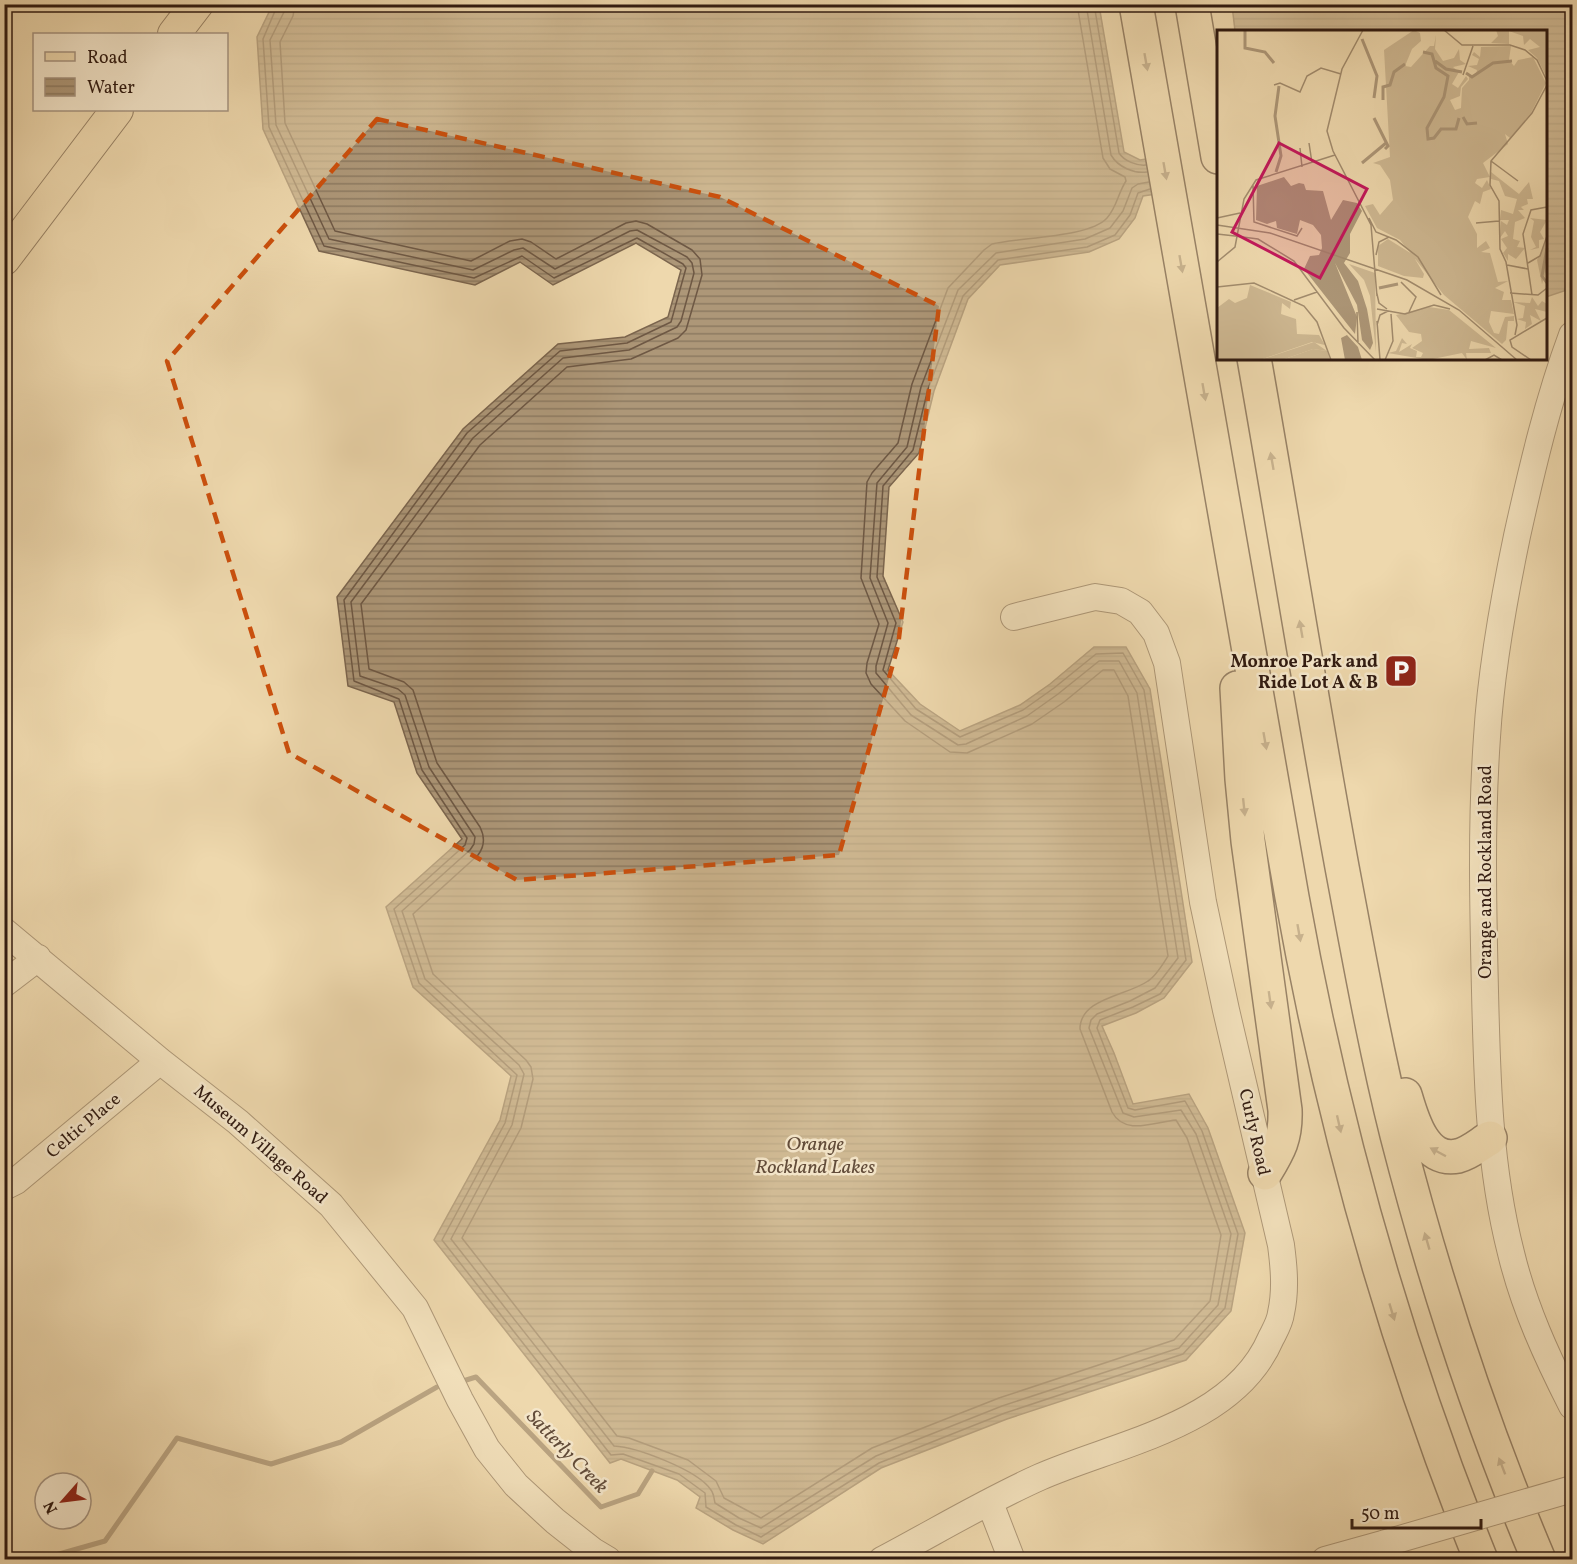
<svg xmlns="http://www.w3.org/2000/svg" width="1577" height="1564" font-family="Vollkorn,serif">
<defs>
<pattern id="water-rules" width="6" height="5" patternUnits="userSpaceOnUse" patternTransform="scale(1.5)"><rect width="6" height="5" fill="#ad9778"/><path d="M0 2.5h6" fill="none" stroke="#8d7a61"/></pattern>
</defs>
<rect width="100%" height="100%" fill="#eed8ad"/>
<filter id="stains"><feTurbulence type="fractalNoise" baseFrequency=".00333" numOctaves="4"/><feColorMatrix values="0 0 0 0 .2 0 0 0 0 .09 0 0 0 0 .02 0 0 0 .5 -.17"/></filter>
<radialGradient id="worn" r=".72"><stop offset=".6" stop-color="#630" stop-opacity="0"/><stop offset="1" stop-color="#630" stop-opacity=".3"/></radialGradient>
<path fill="url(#water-rules)" stroke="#7b654e" stroke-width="1.5" d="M273,4L1099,5L1124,152L1140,160L1189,152L1197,188L1143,196L1135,218L1119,239L1089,252L1000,265L968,299L934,391L919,453L889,487L883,576L903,622L888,670L920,704L960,731L1020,705L1050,684L1094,647H1126L1150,689L1192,962L1164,998L1136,1013L1102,1026L1114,1053L1133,1104L1189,1094L1208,1128L1245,1233L1231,1311L1186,1360L1007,1419L881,1468L763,1544L733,1530L696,1508L700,1497L677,1480L621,1459L610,1463L434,1240L500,1120L511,1076L413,987L386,907L462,839L417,773L394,702L348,686L337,597L463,429L558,344L625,337L668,317L681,270L636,243L553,285L520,262L475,285L319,251L263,129L257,37Z
M1232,5H1572V272L1564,291L1546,297V32L1235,31Z"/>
<path fill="#eed8ad" d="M1218,141V186L1153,198L1146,156L1188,149Z"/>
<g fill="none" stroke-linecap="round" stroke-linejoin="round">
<path stroke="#6e5844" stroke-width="1.5" d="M278,4L263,39L269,127L324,246L474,278L522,256L554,278L637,238L683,264L686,268L671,322L627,343L560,351L467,433L344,600L354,681L399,699L422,770L467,838L465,845L394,909L419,983L517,1075L505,1123L442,1240L611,1455L623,1454L679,1474L705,1493L706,1507L736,1525L761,1537L879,1463L1005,1413L1183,1354L1225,1308L1238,1234L1202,1131L1185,1101L1135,1110L1128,1108L1097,1028L1100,1020L1133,1007L1160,994L1186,960L1144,690L1123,653L1096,654L1054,688L1023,710L960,737L916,709L883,670L896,623L877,577L883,486L913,450L928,389L963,296L998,260L1087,247L1115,235L1130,215L1138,193L1150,189
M286,4L284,12L270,40L276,125L329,239L473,270L514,250L523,248L555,269L630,231L637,230L687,257L692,263L694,273L681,321L677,327L629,350L563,358L473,438L351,602L360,676L398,689L405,695L429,767L475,837L474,844L470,850L402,911L425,979L519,1065L524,1074L512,1125L451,1239L614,1446C636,1447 698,1470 711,1490C714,1494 714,1499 715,1503L739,1518L761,1528L876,1456L1002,1406L1179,1348L1218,1305L1231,1234L1196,1134L1181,1110L1134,1117L1123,1113L1089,1028L1091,1020L1097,1014L1130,1001L1155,988L1178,958L1137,693L1119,661H1099L1058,694L1027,716L966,744L958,745L911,715L876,673V666L888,623L870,578L877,483L907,447L921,387L958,290L996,253L1085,239L1110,228L1123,211L1132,188L1138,184L1149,182
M295,4L293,16L280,42L285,123L335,231L471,261L510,241L522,239L531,242L556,259L626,223L636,221L647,224L692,250L700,259L702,275L686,330L678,338L631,359L567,367L480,445L361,604L369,669L404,682L413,690L437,763L480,827C485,837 485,846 478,855L413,914L433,974L526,1060L531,1067L533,1079L521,1128L462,1238L617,1436L629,1438L688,1460L716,1481L724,1498L761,1518L872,1448L999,1398L1174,1340L1210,1301L1221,1235L1187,1138L1176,1120C1154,1122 1125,1136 1112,1112L1080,1029C1080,998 1127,996 1148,981C1156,976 1163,964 1168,956L1128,696L1114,670H1103L1064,702L1032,724L967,753L950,752L905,721L871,684L866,673L867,663L879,624L861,578L867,482L872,473L898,443L912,384L948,288L984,250L992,244C1019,237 1089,238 1107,218C1117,207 1118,193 1126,181L1125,177L1110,169L1103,158L1077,4
M1086,4L1111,155C1118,167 1134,174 1147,172
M1094,4L1119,153C1124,161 1137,166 1146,165"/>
<path stroke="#7b654e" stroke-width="5" d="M463,1381L476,1377L601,1507L638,1494L652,1471
M38,1560L105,1541L177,1438L271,1464L341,1442L437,1387"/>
<g stroke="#604a37" stroke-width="28">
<path id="minor" d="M1572,335C1548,400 1532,468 1517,536C1503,603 1491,670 1487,737C1481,822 1483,906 1485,991C1487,1079 1489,1167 1511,1253C1524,1307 1547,1357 1572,1406
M4,931L160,1061L238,1122L331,1205L415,1308L460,1400L487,1449L516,1485L555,1521L593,1551L608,1560
M4,984L38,958
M4,1187L16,1181L160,1061
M990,1503L1012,1560
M882,1560C935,1532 986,1501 1040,1477C1117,1443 1234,1425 1271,1338C1275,1330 1280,1322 1281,1313C1286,1290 1284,1268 1281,1245L1226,1010L1203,902L1167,663L1156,633L1140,612L1121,601L1095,597L1014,617
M1325,1560L1386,1543"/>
</g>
<g stroke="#301a10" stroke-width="34">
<path id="major" d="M174,34L197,4
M4,259L117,110"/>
</g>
<g stroke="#301a10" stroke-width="36">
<path id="highway" d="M1136,4L1292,897C1333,1126 1394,1343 1481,1560
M1192,4L1218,157
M1254,358C1284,528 1311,698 1342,867C1359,957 1375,1047 1397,1135C1434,1279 1481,1423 1539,1560
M1237,688L1242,779L1248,841L1285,1110C1286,1138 1279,1150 1265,1173
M1405,1095C1412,1119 1424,1163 1458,1156C1470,1153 1480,1144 1490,1138"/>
</g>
<use href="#minor" stroke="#f4e6ca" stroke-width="26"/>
<use href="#major" stroke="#eed8ad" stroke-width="32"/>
<use href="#highway" stroke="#eed8ad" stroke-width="33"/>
<g stroke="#604a37" stroke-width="28" stroke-linecap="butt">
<path id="minor-bridge" d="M1386,1543L1572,1489"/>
</g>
<use href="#minor-bridge" stroke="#f4e6ca" stroke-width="26"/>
</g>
<defs><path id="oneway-solid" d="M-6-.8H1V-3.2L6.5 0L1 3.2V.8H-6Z" transform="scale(1.5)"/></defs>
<g fill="#988266">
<use href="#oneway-solid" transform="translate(1146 62) rotate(80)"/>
<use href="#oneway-solid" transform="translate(1165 171) rotate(80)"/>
<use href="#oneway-solid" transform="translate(1181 264) rotate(80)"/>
<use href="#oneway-solid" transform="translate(1204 392) rotate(80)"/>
<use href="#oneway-solid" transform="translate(1272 461) rotate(-100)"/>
<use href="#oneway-solid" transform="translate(1301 629) rotate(-100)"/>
<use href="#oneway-solid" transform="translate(1265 741) rotate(80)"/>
<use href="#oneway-solid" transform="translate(1244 807) rotate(84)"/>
<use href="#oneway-solid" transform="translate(1299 933) rotate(80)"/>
<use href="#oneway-solid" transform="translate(1270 1000) rotate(82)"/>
<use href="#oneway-solid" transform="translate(1339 1124) rotate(77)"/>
<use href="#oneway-solid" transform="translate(1438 1152) rotate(-152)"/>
<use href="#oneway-solid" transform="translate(1427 1241) rotate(-106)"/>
<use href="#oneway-solid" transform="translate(1392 1312) rotate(73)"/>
<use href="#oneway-solid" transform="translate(1502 1466) rotate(-111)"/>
</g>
<path d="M0 0H1577V1564H0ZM377,119L720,197L939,306L898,646L839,855L517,880L289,753L167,361Z" fill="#eed8ad" fill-opacity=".55" fill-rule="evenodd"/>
<path fill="none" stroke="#cc500d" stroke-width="4.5" stroke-dasharray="12 8" stroke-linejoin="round" d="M377,119L720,197L939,306L898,646L839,855L517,880L289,753L167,361Z"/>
<defs>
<g id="parking-square" transform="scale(1.725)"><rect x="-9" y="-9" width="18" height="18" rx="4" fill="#8f2418" stroke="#f4e6ca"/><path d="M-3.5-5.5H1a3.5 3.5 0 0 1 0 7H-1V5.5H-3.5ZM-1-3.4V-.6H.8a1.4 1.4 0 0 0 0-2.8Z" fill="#fff"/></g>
</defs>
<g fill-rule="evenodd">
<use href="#parking-square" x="1401" y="671"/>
</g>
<g text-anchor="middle" stroke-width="5" stroke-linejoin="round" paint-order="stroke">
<g font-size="18" font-weight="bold" fill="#301a10" stroke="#f4e6ca" text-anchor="end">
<text x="1378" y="667">Monroe Park and<tspan x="1378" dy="21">Ride Lot A &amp; B</tspan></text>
</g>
<g font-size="18" fill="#301a10" stroke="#f4e6ca">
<text transform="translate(1485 872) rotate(-90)" y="6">Orange and Rockland Road</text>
<text transform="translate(83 1125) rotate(-40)" y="6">Celtic Place</text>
<text transform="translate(1255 1132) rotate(77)" y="6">Curly Road</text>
<text transform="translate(261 1144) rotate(41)" y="6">Museum Village Road</text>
</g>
<g font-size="20" font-style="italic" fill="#624c3a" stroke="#f4e6ca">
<text x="815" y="1150">Orange<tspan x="815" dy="23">Rockland Lakes</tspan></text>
<text transform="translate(568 1451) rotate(46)" y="7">Satterly Creek</text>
</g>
</g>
<g transform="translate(1217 30)">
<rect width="330" height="330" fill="#eed8ad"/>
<path d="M97,312L110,321L96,319L65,330H43Z" fill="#ceb892"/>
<path d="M197,0L203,3L204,11L195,19L188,36L194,37L213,16H217L219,5L218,19L226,31L237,28L242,19L243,30L249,34L236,37L242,42L235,54L241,58L249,46L251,49L244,57L243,66L233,70L238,80L244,78L245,58L252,50V46L259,44L260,40L251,36L260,35L262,29L255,25L257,22L263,27L264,17L294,16L292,30L297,36L301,30L316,27L329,53L314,83L293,108L288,104L291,114L266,133L273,147L260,149L258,153L265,158L270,150L274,159L266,162L263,174L258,171L251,187L260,204V218L269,211L273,218L264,222L273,223L281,252L291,251L278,258L287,262L285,270H294L297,284L274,281L272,292L277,303L282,304L288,287L297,286V291H291L289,310L285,314L227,265L183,210L160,198L148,176L156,174L163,185L176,170L173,150L163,135L156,133L173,127L167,20ZM279,0H330V48L320,28L311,20L323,17L313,9L307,15L306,6L292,1V14L274,13L281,6ZM274,142L302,164L312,152L316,169H310L311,174L304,177L307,180H301L308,188L298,192L296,209L303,211L300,217L308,218L299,229L291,224V231L286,223L290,218L284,209L291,206L288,201L283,208L284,191L290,195L292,190H283L284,180L296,184L300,169L288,166L282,151L274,149ZM313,188L330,190L323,202L327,209L322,210V218L313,220L319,217L314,207L317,191ZM171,209L195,224L207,244L206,248L187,246L161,236V216ZM330,210V239L325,254L320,230ZM132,234L158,243L159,322L153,266L147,250ZM33,255L74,272L73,279L65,273L64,284L79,289L80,304L102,305L108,315L95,312L43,330H0V278L12,269L18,273L30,268ZM315,267L321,276L325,271L330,274V282L318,279L324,291L313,285L315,294L308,299L309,292L300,289L306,288L308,276L296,272L313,273ZM212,277L232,280L279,318L254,311L252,319L272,318L274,323H249L250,330L245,323L211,330L171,323L179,321L185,308L190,314L185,313L182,322L195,314L193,318L200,321L199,327H204L206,323L195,318L205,311L204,304L192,302L179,285ZM96,319L110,321L113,330H65Z" fill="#ceb892"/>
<path d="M67,147L74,156L82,153L87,154L89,160L106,161L114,190L126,170L140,173L145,181L133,204V223L127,233L141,251L150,279L156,313L153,320L145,310L140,275L118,233L140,287L138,304L87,239L93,226L102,225L105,218L104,205L96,195L83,190L80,204L60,198L59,191L50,194L39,190L40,156ZM130,305L141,317L145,330H128L124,308Z" fill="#ad9778"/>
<path fill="none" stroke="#ad9778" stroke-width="3" d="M28,0V18L48,22L57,33M145,9L160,46L157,68M206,22L215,24L219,38L231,46L227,67L210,98L211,109L217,108L224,99H239L242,88M218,31L229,39L245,42M249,43L255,47L276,33L295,31M166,70V57L173,55L177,42L188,34M246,87L250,94L260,93M157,88L171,116L168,119M145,133L169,113M59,142L64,126L58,86L62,56M330,218L325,246L330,253M162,258L181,254"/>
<path fill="none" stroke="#a28c6e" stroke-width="1.5" d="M146,0L125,39L110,101L116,121L154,195L160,266M227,0L245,15H293L308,20L320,30L330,51M246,45L256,16M57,55L63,53L83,62L90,46L104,38L124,44M92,113L95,133M83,118L85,137M274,131L301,151M36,155L37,192L80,206L85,198M0,188L23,183M152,188L159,202L179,210L201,227L224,265M259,193L282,191M0,195L53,203L190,250L242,280L300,330M0,204L18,206M18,206L41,209L77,231L127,298L158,330M159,225L162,212L172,207M0,232L18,217L27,169L39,150L118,125M311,233L323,226L330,206M290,235L311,239M184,252L199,267L192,282M0,257L37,253L87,276L100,292L114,330M293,263L321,265L330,258M160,264L162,273L170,279M315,265L306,204L314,180L330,177M77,270L100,262M160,279L188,284L217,275L233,279M140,282L141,313M160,291L163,330M160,295L163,285L171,281M298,305L300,295L289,232L283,219L282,171L273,155L274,131L315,83L330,55M168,330L176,311L174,284M268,330L277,325L285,330M314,330L295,317L293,310L330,288"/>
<path fill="#c2185b" fill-opacity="0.15" stroke="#c2185b" stroke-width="3" d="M62,113L150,159L103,248L15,202Z"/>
<rect width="330" height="330" fill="none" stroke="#301a10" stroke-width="3"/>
</g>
<rect width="1577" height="1564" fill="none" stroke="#eed8ad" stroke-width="24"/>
<rect x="6" y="6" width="1565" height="1552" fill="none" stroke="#301a10" stroke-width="3"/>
<rect x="12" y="12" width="1553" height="1540" fill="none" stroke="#301a10" stroke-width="1.5"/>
<rect x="33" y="33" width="195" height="78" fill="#f4e6ca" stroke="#a69480" stroke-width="1.5"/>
<rect x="45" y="52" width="30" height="9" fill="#eed8ad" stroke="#a69480" stroke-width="1.5"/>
<text x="87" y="63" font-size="18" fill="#301a10">Road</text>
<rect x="45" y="78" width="30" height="18" fill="url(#water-rules)" stroke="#a69480" stroke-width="1.5"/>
<text x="87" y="93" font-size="18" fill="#301a10">Water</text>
<g transform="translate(63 1501) rotate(242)"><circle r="28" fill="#f4e6ca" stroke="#a69480" stroke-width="1.5"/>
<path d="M0-4.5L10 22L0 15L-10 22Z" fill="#8f2418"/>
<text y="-9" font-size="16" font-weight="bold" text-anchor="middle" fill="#301a10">N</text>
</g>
<path d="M1352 1519v9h129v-9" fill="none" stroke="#301a10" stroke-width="3"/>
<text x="1361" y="1519" font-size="18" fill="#301a10" stroke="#f4e6ca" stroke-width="4.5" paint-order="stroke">50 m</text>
<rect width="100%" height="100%" filter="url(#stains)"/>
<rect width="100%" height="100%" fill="url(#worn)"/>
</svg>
